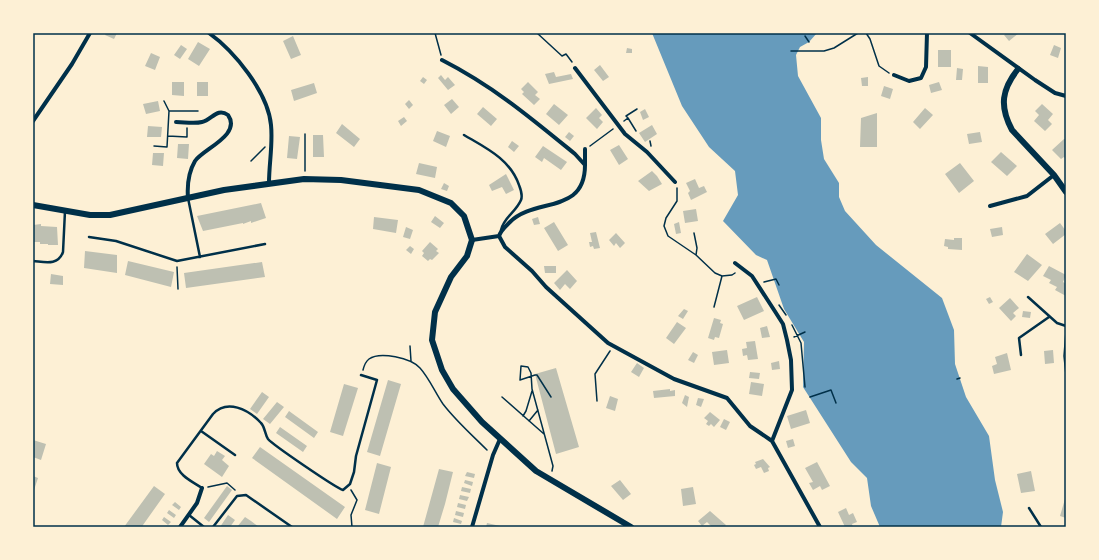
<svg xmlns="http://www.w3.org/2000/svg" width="1099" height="560" font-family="Jost,sans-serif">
<rect width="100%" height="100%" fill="#fdf0d5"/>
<path fill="#669bbc" d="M652,33H817L809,42L800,47L796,55L798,76L821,118V140L824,159L839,183V197L845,211L876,245L942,298L954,330L955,364L966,397L989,436L995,480L1003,512L1001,527H880L871,506L867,478L851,462L803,387L804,342L784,309L767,260L756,255L723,221L738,195L735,171L709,147L682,106Z"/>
<path fill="#bec0b2" d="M106,33H117L114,39L105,35Z
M1007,33H1019L1009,41L1004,35Z
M293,36L301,55L291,59L283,41Z
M198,42L210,49L199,66L188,59Z
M181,45L187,49L180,59L174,55Z
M1054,45L1061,48L1058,58L1050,55Z
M627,48L632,49V53H626Z
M938,50H951V67H938Z
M151,53L160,57L155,70L145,66Z
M600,65L609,77L603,81L594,70Z
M978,66L988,67V83H978Z
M957,68L963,69L962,80H956Z
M554,72L556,77L571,74L573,79L549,84L545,74Z
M441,75L445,80L448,77L455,85L448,90L438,78Z
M423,77L427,80L424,84L420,81Z
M868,77V86H862L861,78Z
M172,82H184V96L172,95Z
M197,82H208V96H197Z
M528,82L538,92L535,95L540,99L534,105L522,94L524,92L521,89Z
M939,82L942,90L931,93L929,85Z
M314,83L317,93L294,101L291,90Z
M884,86L893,89L890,99L881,96Z
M452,99L459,107L451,114L444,105Z
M409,100L413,105L409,109L405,104Z
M158,101L160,111L146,114L143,104Z
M554,104L568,115L559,125L546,114Z
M1042,104L1053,114L1048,120L1052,124L1045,131L1034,121L1039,115L1035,111Z
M483,107L497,119L491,126L477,114Z
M596,108L602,115L599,118L603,122L597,129L586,118Z
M925,108L933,115L920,129L913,122Z
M645,109L649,117L643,120L640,112Z
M877,113V147H860L861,118Z
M404,117L407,121L401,126L398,121Z
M342,124L360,139L354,147L336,133Z
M652,125L657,134L645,142L639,133Z
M148,126L162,127L161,137H147Z
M437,131L450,136L446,147L433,141Z
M569,132L574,136L570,141L565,137Z
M980,132L982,142L969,144L967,134Z
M313,135H323L324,157H313Z
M289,136L300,137L297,159L287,158Z
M1064,139H1066V159L1064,157L1061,159L1052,150Z
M512,141L519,146L514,152L508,147Z
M178,144H189L188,159L177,158Z
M619,145L628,159L619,165L610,150Z
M543,146L567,162L561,170L544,158L542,162L535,157Z
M1001,152L1017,166L1007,176L991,162Z
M153,153H164L163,166L152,165Z
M419,163L437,167L435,178L416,174Z
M960,163L974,181L959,193L945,174Z
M652,171L657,176L662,184L649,191L638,181Z
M506,174L514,190L506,194L502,187L492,191L489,185Z
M695,179L699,188L704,186L707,192L691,200L688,193L690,191L686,183Z
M444,183L449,186L447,191L441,189Z
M261,203L266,218L251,223V221L243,224V223L203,231L197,216Z
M696,209L698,221L685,223L683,211Z
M435,216L444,223L440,228L431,222Z
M374,217L398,220L396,233L373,229Z
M538,217L540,224L534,225L532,219Z
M554,222L568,245L558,251L544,228Z
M679,222L681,233L676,234L674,224Z
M1060,223L1066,231V234L1053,244L1045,234Z
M41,224V226L57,227L58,245H48V244H40V242H33V225Z
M406,227L413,230L410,239L403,237Z
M1002,227L1003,235L992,237L990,229Z
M596,232L600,248L594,249L593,246L590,247L589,242H592L590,233Z
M616,233L625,243L620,248L616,243L614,246L609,240Z
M954,238H962V250L948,249V247L944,246L945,239L954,240Z
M430,242L438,249L436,251L439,253L432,260L430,259L428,261L422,256L424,253L422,251Z
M410,246L414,249L411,254L406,250Z
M85,251L117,255V273L84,268Z
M1027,254L1042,265L1028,281L1014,272Z
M128,261L174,272L171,287L125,275Z
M262,262L265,277L186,288L184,273Z
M544,266H556V273H545Z
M1049,266L1066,275L1063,282L1066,284V296L1055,290L1057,287L1049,283L1051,280L1043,276Z
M567,270L577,281L570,289L565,284L560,290L554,283Z
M51,274L63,276V285L50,284Z
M757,297L764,311L744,320L737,306Z
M990,297L993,302L989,304L986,299Z
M1010,298L1019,308L1013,313L1016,316L1011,321L999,308Z
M684,309L688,311L683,319L678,316Z
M1023,311L1031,312L1030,318L1022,317Z
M714,318L721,320L720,323L723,324L719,338L715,337L714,340L708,338Z
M677,322L686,328L674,344L666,338Z
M767,326L770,337L762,338L760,328Z
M755,341L758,359L748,360L747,355L743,356L742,349L747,348L746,342Z
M727,350L729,363L714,365L712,352Z
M1053,350L1054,363L1045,364L1044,351Z
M693,352L698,355L694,363L688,360Z
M1007,353L1011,370L994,374L992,366L997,364L995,357Z
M779,361L780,369L772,370L771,363Z
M637,363L644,368L639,377L631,372Z
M556,368L579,447L556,454L535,374Z
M750,372L760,373L759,379L749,378Z
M388,380L401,384L380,456L367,452Z
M751,382L764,384L762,396L749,394Z
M344,384L358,388L343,436L330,432Z
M670,389V391L675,390V396L654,398L653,391Z
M262,392L269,397L257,414L250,409Z
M685,395L689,397L687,407L682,403Z
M610,396L618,399L615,411L606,408Z
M698,398L704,399L701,407L696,405Z
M277,402L284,407L270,424L263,419Z
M806,410L810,423L791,429L787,416Z
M289,411L318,432L314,438L285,417Z
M710,412L720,420L714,427L711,424L709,426L706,424L708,421L704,418Z
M724,419L730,422L726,430L720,427Z
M280,427L307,446L303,452L276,433Z
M793,439L795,446L788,448L786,441Z
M33,440L46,444L41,460L33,457Z
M260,447L345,507L337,519L252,458Z
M217,451L225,456L222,460L229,466L222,477L204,464L211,454L214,456Z
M763,459L770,467L768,468L769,471L764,473L761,467L756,469L754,465L756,464L755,462Z
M817,462L830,486L822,490L820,486L813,490L809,483L813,482L805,468Z
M377,463L391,467L379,514L365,510Z
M439,469L453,472L445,504L438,527H423Z
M1031,471L1035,491L1021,493L1017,474Z
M467,472L475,474L474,478L465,476Z
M33,476L38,478L33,493Z
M465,480L473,482L472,486L464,483Z
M620,480L631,494L623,500L611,486Z
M154,486L165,494L143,525L142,527H124Z
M227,486L232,490L209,522L204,518Z
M462,487L471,489L470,493L461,491Z
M693,487L696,504L683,506L681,489Z
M460,495L469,497L467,501L459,499Z
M1065,499L1066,500V518L1060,516Z
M175,502L181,507L179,510L172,505Z
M458,503L466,505L465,509L457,507Z
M846,508L849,515L853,513L857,522L852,524L853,527H845L838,512Z
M169,510L176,515L174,518L167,513Z
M456,511L464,513L463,517L455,515Z
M710,511L726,525L724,527H712L707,522L702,526L698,521Z
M228,515L235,520L230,527H220Z
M164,517L171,522L168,525L162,520Z
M245,517L251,521L259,527H237Z
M454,518L462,521L461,524L453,522Z
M487,523L500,526V527H486Z"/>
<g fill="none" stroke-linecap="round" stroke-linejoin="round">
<path stroke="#003049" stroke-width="1.5" d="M435,33L441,55
M537,33L562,56L566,54L572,62
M866,33L870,39L879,66L889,73
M805,36L809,42
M791,51H824L834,48L858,33
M169,111H198
M628,118L626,116L637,109
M624,121L628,118L636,131
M168,136L187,137V128
M650,141L651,146
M154,146L167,147L169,111L164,101
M590,146L613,129
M251,161L265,147
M305,171V134
M677,188V201L666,218L664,226L668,236L696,255L715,273L722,276L732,275L735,273
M694,233L697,248L696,255
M177,267L178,289
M764,282L776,279L779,285
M779,305L786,315
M714,307L722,276
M792,325L801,343L805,387
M1066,331L1064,356L1066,375
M794,337L805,332
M410,346L411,361
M363,370C364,366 365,362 369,359C380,351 411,358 420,368C429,378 435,392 443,404C456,421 472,435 487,450
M957,379L960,378
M502,397L544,434
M551,397L537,375H535L520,380L521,366L528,367L531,373L532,389L553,466L552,471
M810,397L831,390L836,403
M597,401L595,374L610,351
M523,416L526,411L532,391
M529,421L538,410
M208,487L227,483L235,490
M351,490L357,500L351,515L352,527"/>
<path stroke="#003049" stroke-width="2.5" d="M464,135C486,148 510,159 519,185C521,190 523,195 521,200C516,212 504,217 501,230
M188,198L200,257
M89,237L116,241L177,261L265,244
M33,261C45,262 58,266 63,252L65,211
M1028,297L1057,323L1066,326
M1021,355L1019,338L1049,317
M201,431L235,455
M202,488C193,482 177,475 177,463L213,414C227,399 248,409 261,423C265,427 265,435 268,439C273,445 336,488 343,490L350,484L354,472L356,456L377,380L361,375
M1029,508L1041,527
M189,515L204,527
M213,527L237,496L246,495L292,527"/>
<path stroke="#003049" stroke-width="4" d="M209,33C234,51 268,92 271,125C273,144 269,164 269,183
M970,33L1035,80L1055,93L1066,96
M442,60C493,86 531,118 575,154L585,165C585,215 535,197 510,222C505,227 501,230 499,236L472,240
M575,68L625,134L647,152L675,182
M894,75L909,81L921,78L926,67L927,33
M33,121L72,64L90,33
M176,122C184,122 194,124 202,122C212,120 217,107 228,115C242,135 203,149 195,161C188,173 187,185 188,198
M585,165V149
M990,206L1027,196L1054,175
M499,236L505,247L532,271L546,287L608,343L674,379L727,398L750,426L772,441
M735,263L752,276L776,313L783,324L787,340L791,360L792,390L772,441L820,527
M180,527L197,503L202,488
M472,527L493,455L500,439"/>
<path stroke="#003049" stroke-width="6" d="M1018,69C1002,89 999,106 1012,130L1054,175L1066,192
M33,205L90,215H110L224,190L304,179L341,180L419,190L451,203L464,216L472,240L467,256L451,277L435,312L432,340L442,370L453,389L482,422L536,471L631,527"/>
</g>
<rect width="1099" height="560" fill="none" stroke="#fdf0d5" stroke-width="68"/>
<rect x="34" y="34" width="1031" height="492" fill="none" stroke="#003049" stroke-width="1.5"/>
</svg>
